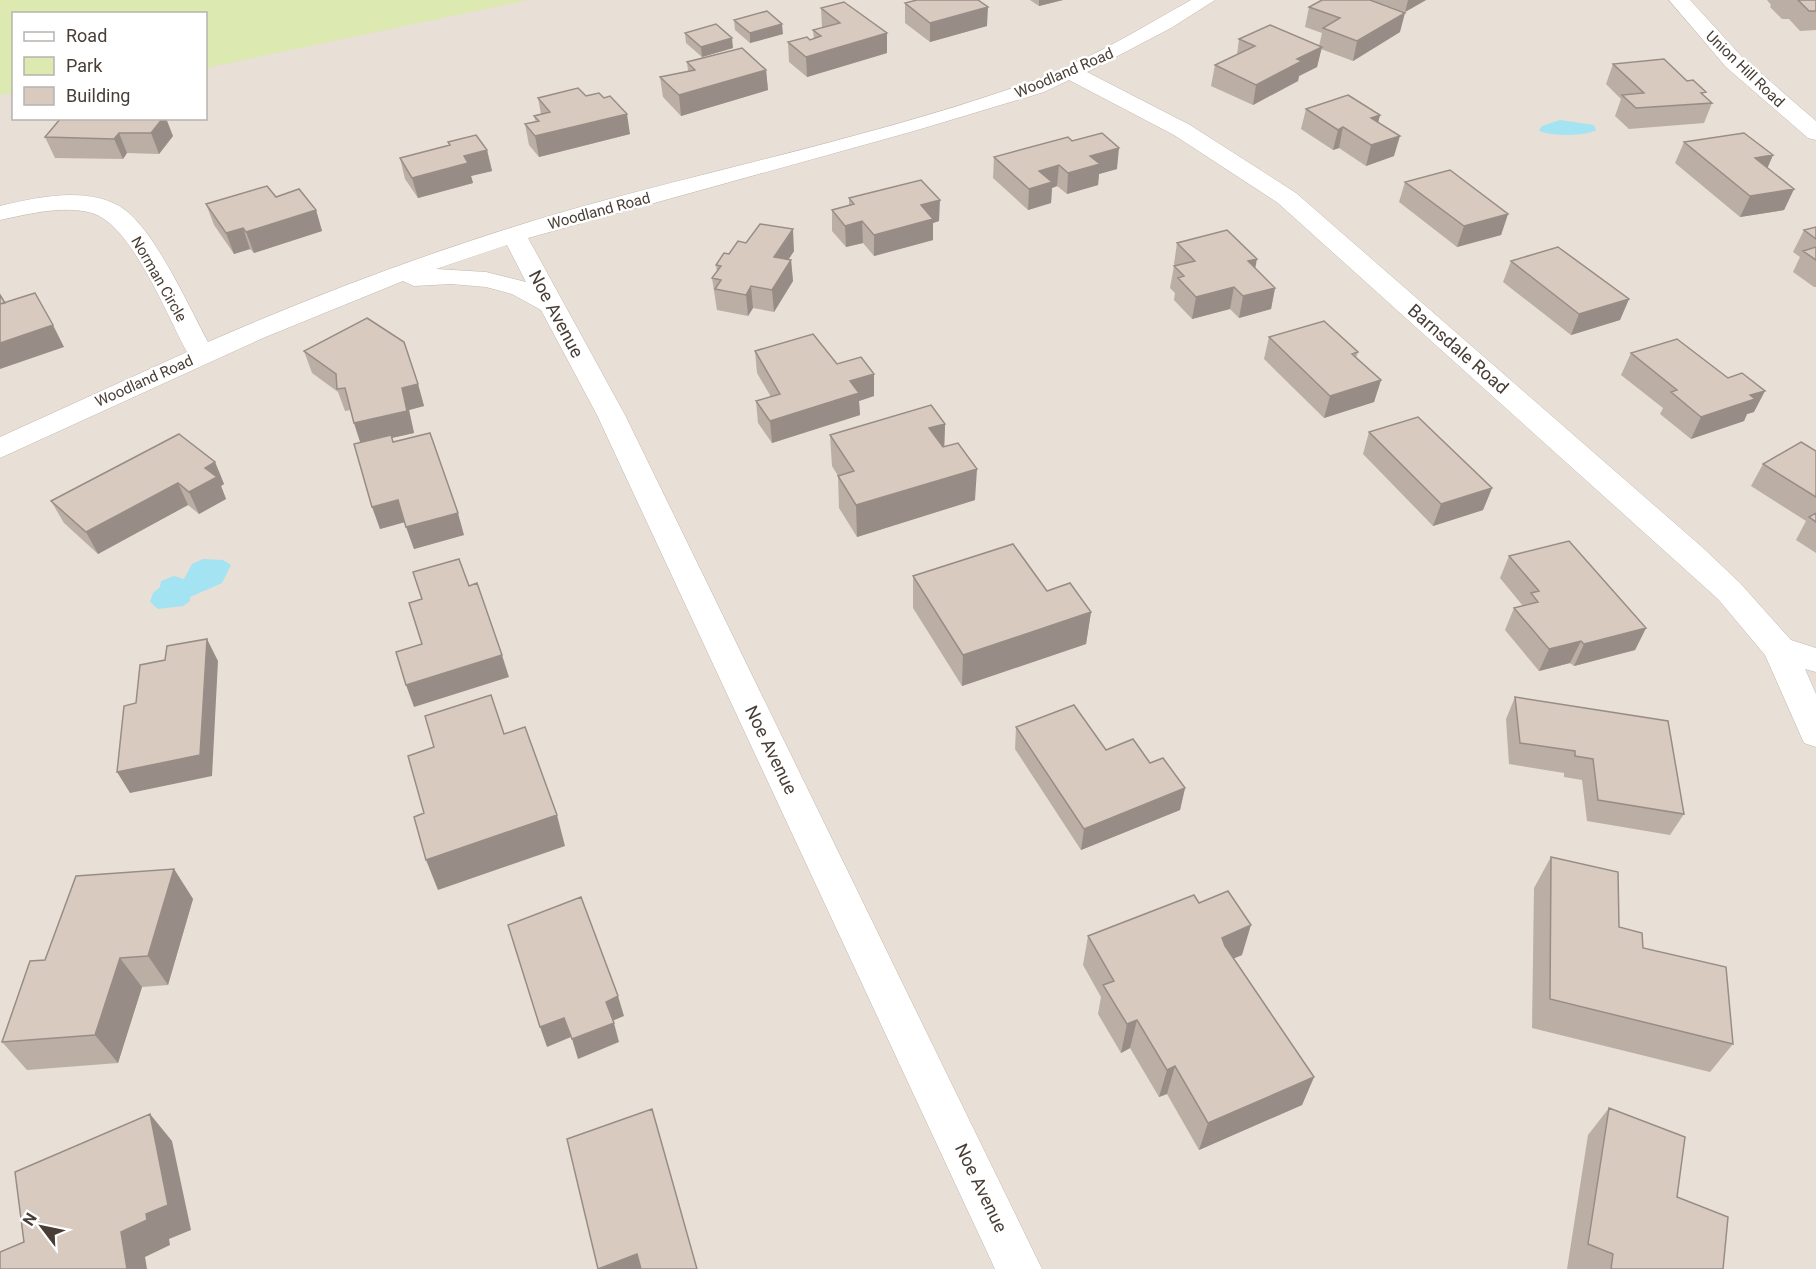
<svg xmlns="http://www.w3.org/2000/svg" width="1816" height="1269" font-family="Roboto,sans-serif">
<rect width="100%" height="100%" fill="#f4eee8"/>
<path fill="#e8dfd6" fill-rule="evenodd" d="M0,0H1816V1269H0ZM14,14H206V118H14Z"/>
<path fill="#dce9b0" d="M0,0H528L206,68V14H14L13,94H0Z"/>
<path fill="#a3e3f2" d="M1560,120L1594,125L1596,130C1588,136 1547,137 1539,130L1542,126Z
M203,559L223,560L231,565L222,583L190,597V601L183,606L158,609L150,602L153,593L160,587L161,581L174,576L184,579L192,564Z"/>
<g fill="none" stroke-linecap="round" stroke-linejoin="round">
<g stroke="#c3b7ad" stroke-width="1">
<path id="minor" d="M1191,0H1215L1171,28L1087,72L1190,125L1296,193L1702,547L1740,583L1791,640L1816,648V672L1805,669L1816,694V747L1804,743L1765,655L1718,599L1278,203L1174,135L1069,80L1044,92L914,131L528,238L625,415L1042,1269H995L597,415L541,310L512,294L486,287L451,284L414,286L403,281L263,338L0,458V437L187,352C167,316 132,225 92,213C63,205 29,214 0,220V206C38,197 91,185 125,210C156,233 189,307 208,342C327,290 448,245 573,209C724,167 879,135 1027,83C1084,63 1138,30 1191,0ZM507,245L526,282L486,272L436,269Z
M1669,0H1690L1742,57L1816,121V140L1808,138L1726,67Z"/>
</g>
<use href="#minor" fill="#fff" fill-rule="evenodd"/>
</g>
<path fill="#bbaea5" d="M1030,0H1063L1039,6Z
M1371,0H1426L1405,12Z
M1767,0H1816V30L1800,31L1789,19H1782L1770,7L1771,5Z
M905,3L987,26L930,42L905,23Z
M1309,7L1400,32L1353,61L1321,49L1317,67L1299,76L1298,81L1253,105L1211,86L1215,65L1237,55L1239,39L1319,46L1322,33L1305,27Z
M821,8L887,33V53L807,77L789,62L788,42L814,39L813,30L822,28Z
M734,20L783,34L750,43L735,30Z
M685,33L733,48L702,57L686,43Z
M687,62L766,70L768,90L681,116L663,97L660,77L688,71Z
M1613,64L1704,96L1712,103L1704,123L1629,129L1615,116L1621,99L1606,84Z
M586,96L630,134L539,157L529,145L525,124L536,122L534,116L541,114L538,98Z
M1306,109L1380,115L1378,122L1394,156L1366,166L1339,148L1333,150L1301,129Z
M61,118L173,136L159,154L127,153L123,159L55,158L45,137Z
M1072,141L1117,169L1099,174L1098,185L1067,194L1057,186L1052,188L1051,203L1028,210L993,178L994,157Z
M448,142L487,150L492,171L471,176L473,183L418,198L405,179L400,158L449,146Z
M1684,142L1773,155L1767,168L1794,189L1784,210L1740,217L1675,163Z
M1405,182L1508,214L1501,235L1457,247L1399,202Z
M276,197L316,210L322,231L254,253L250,249L234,254L214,225L206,204Z
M849,198L939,221L933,223V240L874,256L863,243L846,247L832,231V210L849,205Z
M1816,227V287H1814L1793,272L1800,257L1793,252L1804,230Z
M1177,243L1255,269L1275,288L1271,309L1239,318L1230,309L1192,319L1174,300L1175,293L1170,288L1174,266H1175L1174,264Z
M794,251L789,259L791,260L793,281L774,312L753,308L748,316L717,310L712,278L717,272L716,265L729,254Z
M1511,261L1629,299L1620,320L1571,335L1503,282Z
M1269,337L1358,352L1356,358L1381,380L1374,402L1324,418L1264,359Z
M304,351L418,384L424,406L409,410L414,433L391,438L393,442L464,535L414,549L405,522L380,529L361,443L354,423L351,410L345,411L338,392L312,373Z
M755,351L837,364L874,396L859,401L860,415L772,443L758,423L756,401L771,397L757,373Z
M1631,353L1754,412L1747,414L1744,421L1691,439L1660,414L1663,408L1621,375Z
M945,424L944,447L975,500L857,537L839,508L838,476L832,466L830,435Z
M1369,432L1492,488L1483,510L1433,526L1363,454Z
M1816,451V553L1796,540L1806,521L1751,486L1763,464Z
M215,462L224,484L221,486L226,499L199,514L188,505L98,554L64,523L51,501Z
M1509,556L1646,628L1635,650L1574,666L1570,663L1539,671L1505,630L1514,608L1523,606L1500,578Z
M913,576L1047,591L1091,612L1086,644L962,686L913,608Z
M1515,697L1684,814L1670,835L1587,821L1582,780L1564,777V773L1509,764L1506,719Z
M1016,727L1106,750L1185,788L1180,810L1081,850L1015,749Z
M1551,857L1619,927L1643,948L1733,1044L1710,1072L1532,1028L1534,888Z
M174,869L193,899L168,985L142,987L118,1063L27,1070L2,1042L45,960Z
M1199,903L1242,955L1234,958L1314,1077L1302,1105L1199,1150L1167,1094L1159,1097L1130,1048L1121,1053L1098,1014L1101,997L1083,965L1088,936Z
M1609,1108L1677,1197L1723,1269H1567L1588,1135Z"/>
<path fill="#988d86" d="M1039,0H1063L1039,6Z
M1408,0H1426L1405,12Z
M988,7L987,26L930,42V23Z
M1405,13L1400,32L1353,61L1357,41Z
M782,24L783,34L750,43V33Z
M887,33V53L807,77L806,57Z
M732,38L733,48L702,57L701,47Z
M1322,47L1317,67L1299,76L1298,81L1253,105L1256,85L1297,59Z
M766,70L768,90L681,116L679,95Z
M627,114L630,134L539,157L535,136Z
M1380,115L1375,135L1371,118Z
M163,118H166L173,136L159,154L151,133Z
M1343,127L1339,148L1333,150L1338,130Z
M119,133L127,153L123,159L114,139Z
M1400,136L1394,156L1366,166L1371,145Z
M1119,148L1117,169L1099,174L1098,185L1067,194L1068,173L1090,156Z
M487,150L492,171L471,176L473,183L418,198L412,178L464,156Z
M1773,155L1764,176L1755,158Z
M1059,165L1057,186L1052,188L1051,203L1028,210L1029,189L1039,171Z
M1794,189L1784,210L1740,217L1750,196Z
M940,200L939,221L933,223V240L874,256V235L921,205Z
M316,210L322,231L254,253L246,232Z
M1508,214L1501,235L1457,247L1464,226Z
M862,221L863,243L846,247L845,226Z
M243,228L250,249L234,254L226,233Z
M793,229L794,251L776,278L774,257Z
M1257,259L1253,280L1248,261Z
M791,260L793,281L774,312L772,290Z
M751,286L753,308L748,316L746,295Z
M1234,287L1230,309L1192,319L1196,297Z
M1275,288L1271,309L1239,318L1243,296Z
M1629,299L1620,320L1571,335L1579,314Z
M53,325L64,347L0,369V343Z
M874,374V396L859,401L860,415L772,443L770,421L850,381Z
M1381,380L1374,402L1324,418L1330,396Z
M418,384L424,406L409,410L414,433L361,445L354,423L402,388Z
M1765,391L1754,412L1747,414L1744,421L1691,439L1701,417L1750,395Z
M945,424L944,455L929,428Z
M215,462L224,484L221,486L226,499L199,514L189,492L205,468Z
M977,469L975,500L857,537L856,505Z
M178,483L188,505L98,554L86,532Z
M1492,488L1483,510L1433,526L1441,504Z
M398,500L405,522L380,529L372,507Z
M458,513L464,535L414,549L406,527Z
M1091,612L1086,644L962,686L963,655Z
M1646,628L1635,650L1574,666L1584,644Z
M207,639L218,661L212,776L130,793L117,772Z
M1581,641L1570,663L1539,671L1549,649Z
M502,655L509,677L414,707L406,685Z
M1185,788L1180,810L1081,850L1084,829Z
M557,815L565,846L438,890L426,860Z
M174,869L193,899L168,985L148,956Z
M1251,925L1242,955L1214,967L1222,938Z
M120,958L142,987L118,1063L95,1035Z
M618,996L624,1016L612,1021L606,1002Z
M564,1018L571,1037L547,1047L540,1027Z
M1137,1020L1130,1048L1121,1053L1127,1024Z
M614,1023L619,1042L578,1059L572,1039Z
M1175,1066L1167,1094L1159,1097L1167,1070Z
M1314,1077L1302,1105L1199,1150L1208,1123Z
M150,1114L172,1141L191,1230L169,1239L170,1245L145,1257L147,1269H127L121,1232L146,1214Z
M637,1254L642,1269H599Z"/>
<path fill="#d9cac0" stroke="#988d86" stroke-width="1.5" d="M917,0H978L988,7L930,23L905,3Z
M1322,0H1370L1405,13L1357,41L1323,28L1340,18L1309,7Z
M1798,0H1816V11H1809Z
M844,2L887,33L806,57L788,42L807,37L810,40L821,36L813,30L840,23L821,8Z
M767,11L782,24L750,33L734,20Z
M716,24L732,38L701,47L685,33Z
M1270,25L1322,47L1297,59L1302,61L1256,85L1215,65L1255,46L1239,39Z
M742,48L766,70L679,95L660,77L695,70L687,62Z
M1664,59L1687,81L1693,80L1706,92L1701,93L1712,103L1636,108L1622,95L1644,93L1613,64Z
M578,88L586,96L599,93L604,98L610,96L627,114L535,136L525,124L539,121L534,116L550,112L538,98Z
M1348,95L1380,115L1371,118L1400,136L1371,145L1343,127L1338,130L1306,109Z
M61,118H163L151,133H119L114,139L45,137Z
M1102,133L1119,148L1090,156L1100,164L1068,173L1059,165L1039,171L1052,182L1029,189L994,157L1068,137L1072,141Z
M1744,133L1773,155L1755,158L1794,189L1750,196L1684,142Z
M476,135L487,150L464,156L468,163L412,178L400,158L450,145L448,142Z
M1450,170L1508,214L1464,226L1405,182Z
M921,180L940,200L921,205L933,219L874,235L862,221L845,226L832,210L854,204L849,198Z
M267,186L276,197L299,189L316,210L246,232L243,228L226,233L206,204Z
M760,224L793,229L774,257L791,260L772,290L751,286L746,295L715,289L721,280L712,278L721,266L716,265L724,253L729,254L738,241L746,243Z
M1816,227V239L1804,230Z
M1227,230L1257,259L1248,261L1275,288L1243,296L1234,287L1196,297L1178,278L1184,276L1174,266L1195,261L1177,243Z
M1558,247L1629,299L1579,314L1511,261Z
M1816,247V260L1803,251Z
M35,293L53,325L0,343V304Z
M0,295L5,303L0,304Z
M367,318L404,342L418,384L402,388L407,411L354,423L345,388L337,389L336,374L304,351Z
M1324,321L1358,352L1352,354L1381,380L1330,396L1269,337Z
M813,334L837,364L861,357L874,374L850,381L859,393L770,421L756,401L780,394L755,351Z
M1677,339L1728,378L1742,373L1765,391L1750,395L1755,399L1701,417L1671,392L1677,390L1631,353Z
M931,405L945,424L929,428L943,447L958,443L977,469L856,505L838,476L854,471L830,435Z
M1418,417L1492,488L1441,504L1369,432Z
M430,433L458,513L406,527L398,500L372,507L354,444L391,435L393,442Z
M179,434L215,462L205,468L217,477L189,492L178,483L86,532L51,501Z
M1801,442L1816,451V497L1763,464Z
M1816,513V522L1809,517Z
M1569,541L1646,628L1584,644L1581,641L1549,649L1514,608L1538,602L1531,593L1539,591L1509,556Z
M1013,544L1047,591L1070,583L1091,612L963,655L913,576Z
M459,559L469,586L477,583L502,655L406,685L396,652L422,644L409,603L422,599L413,572Z
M207,639L200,755L117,772L124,706L136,703L140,665L165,660L167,646Z
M491,695L504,734L525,727L557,815L426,860L414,817L424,813L408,756L434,747L425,716Z
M1515,697L1668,721L1684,814L1598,800L1593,759L1575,756V751L1520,743Z
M1074,705L1106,750L1133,739L1150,763L1163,758L1185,788L1084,829L1016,727Z
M1551,857L1618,872L1619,927L1642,933L1643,948L1726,967L1733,1044L1550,999Z
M174,869L148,956L120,958L95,1035L2,1042L30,961L45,960L76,876Z
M1228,891L1251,925L1222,938L1225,946L1314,1077L1208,1123L1175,1066L1167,1070L1137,1020L1127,1024L1103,985L1114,981L1088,936L1194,895L1199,903Z
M581,897L618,996L606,1002L614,1023L572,1039L564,1018L540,1027L508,925Z
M1609,1108L1685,1137L1677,1197L1728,1217L1723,1269H1611L1613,1254L1588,1244Z
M652,1109L697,1269H641L637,1254L598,1269L567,1139Z
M150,1114L168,1205L146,1214L147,1220L121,1232L127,1269H0V1252L24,1242L15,1172Z"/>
<g text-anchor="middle" stroke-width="5" stroke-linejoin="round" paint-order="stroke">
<g font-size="15" fill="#483e36" stroke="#fff">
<text transform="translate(1745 69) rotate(44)" y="5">Union Hill Road</text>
<text transform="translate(1064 73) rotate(-23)" y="5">Woodland Road</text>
<text transform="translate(599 211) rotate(-15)" y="5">Woodland Road</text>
<text transform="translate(159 279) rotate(60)" y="5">Norman Circle</text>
<text transform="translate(144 381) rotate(-24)" y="5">Woodland Road</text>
</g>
<g font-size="18" fill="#483e36" stroke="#fff">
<text transform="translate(556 314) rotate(62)" y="6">Noe Avenue</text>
<text transform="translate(1458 349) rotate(41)" y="6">Barnsdale Road</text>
<text transform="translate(771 750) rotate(64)" y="6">Noe Avenue</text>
<text transform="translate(981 1188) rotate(64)" y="6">Noe Avenue</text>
</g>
</g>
<rect x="12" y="12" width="195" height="108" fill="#ffffff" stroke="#b6b2af" stroke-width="1.5"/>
<rect x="24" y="32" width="30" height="9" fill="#ffffff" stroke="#b6b2af" stroke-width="1.5"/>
<text x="66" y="42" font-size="18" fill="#483e36">Road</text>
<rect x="24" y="57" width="30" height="18" fill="#dce9b0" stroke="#b6b2af" stroke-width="1.5"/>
<text x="66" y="72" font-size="18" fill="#483e36">Park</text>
<rect x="24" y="87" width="30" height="18" fill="#d9cac0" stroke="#b6b2af" stroke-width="1.5"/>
<text x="66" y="102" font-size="18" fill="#483e36">Building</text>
<g transform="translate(42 1227) rotate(302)" stroke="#ffffff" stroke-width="4.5" paint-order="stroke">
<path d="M0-4.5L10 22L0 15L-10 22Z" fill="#483e36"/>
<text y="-9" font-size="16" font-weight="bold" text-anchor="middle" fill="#483e36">N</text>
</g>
</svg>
